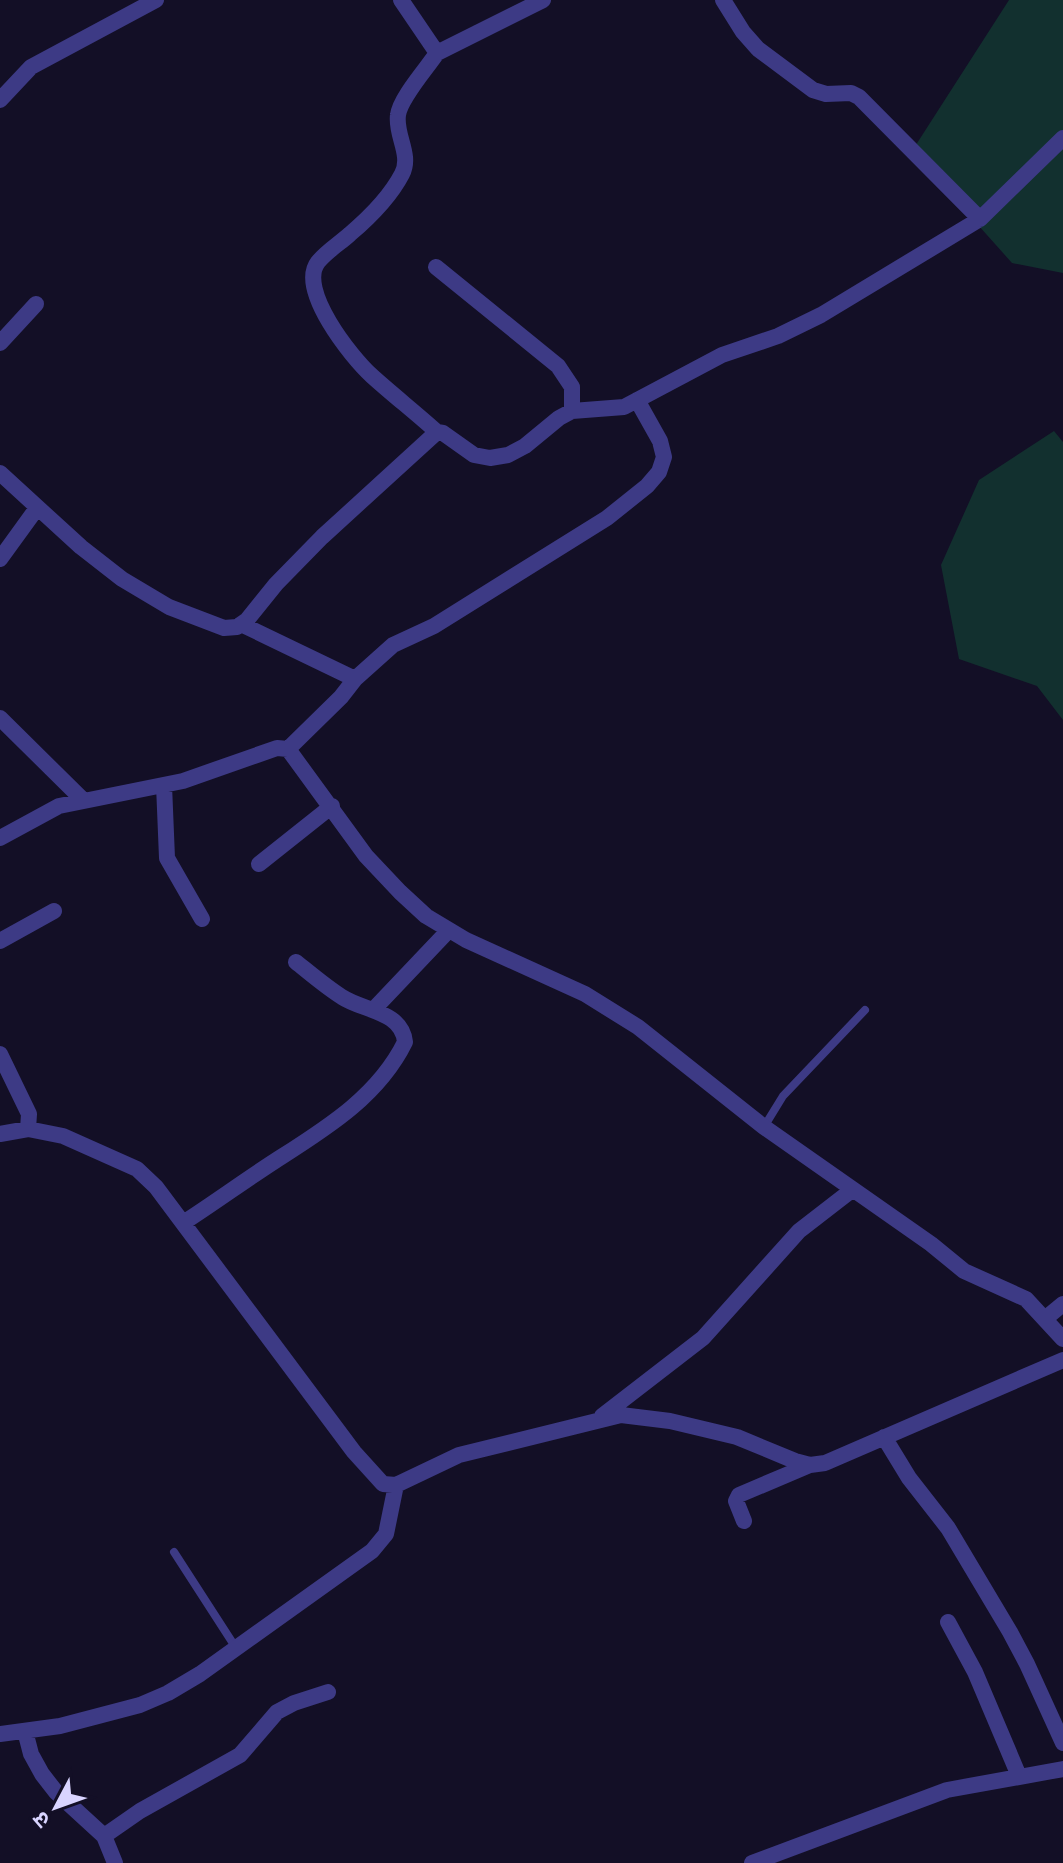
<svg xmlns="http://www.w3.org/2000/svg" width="1063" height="1863" font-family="'PT Sans','Noto Sans Devanagari',sans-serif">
<rect width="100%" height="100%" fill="#130f26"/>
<path fill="#12302f" d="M1009,0H1063V273L1012,263L912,151Z
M1054,431L1063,442V720L1037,686L959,659L941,565L979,480Z"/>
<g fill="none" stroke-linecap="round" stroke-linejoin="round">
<path stroke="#3d3a85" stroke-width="8" d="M764,1127L783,1096L865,1010
M174,1552L236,1648"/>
<path stroke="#3d3a85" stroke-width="16" d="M401,0L437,53L543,0
M723,0L743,32L758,49L813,90L826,94L851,93L859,97L980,219
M0,100L31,67L156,0
M436,267L558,366L572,387V411
M0,343L36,304
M437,432C416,413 393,395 372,376C351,357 297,289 318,262C327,251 339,244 350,234C370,217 390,197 402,174C412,155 395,135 398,115C400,98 427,68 437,53
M0,473L81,547L122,579L169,607L224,628L237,627L247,620L276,584L322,537L437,432L443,433L474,455L490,458L508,455L525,446L559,418L572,411L624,407L722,355L778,336L821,315L980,219L1063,138
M0,559L37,508
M241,624L355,679
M0,718L83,800
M288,749L341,697L355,679L393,645L434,626L607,518L647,486L659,472L664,457L660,441L637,400
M164,785L167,858L202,919
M0,838L59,806L183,781L277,748L288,749L366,856L400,892L426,916L466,940L585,994L638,1027L764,1127L931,1244L964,1271L1026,1299L1063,1339
M259,864L332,806
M0,941L54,911
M374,1009L449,930
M0,1054L29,1114L28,1129
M0,1134L28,1129L63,1136L137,1169L156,1187L354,1452L383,1484L396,1485L459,1455L621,1415L670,1421L737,1437L795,1461L810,1465L825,1463L1063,1360
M183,1223C214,1203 244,1181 275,1161C325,1129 378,1097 405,1042C402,1011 363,1011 342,997C326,987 311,974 296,962
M1046,1318L1063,1304
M602,1416L703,1338L799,1231L852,1190
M884,1437L909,1478L948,1528L1010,1632L1027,1664L1063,1743
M744,1521L736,1501L739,1495L810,1465
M948,1622L975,1672L1019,1776
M25,1731L31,1754L42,1774L56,1792L104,1836L115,1863
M0,1734L60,1726L140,1705L168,1693L200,1674L372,1551L386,1534L396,1485
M104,1836L140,1811L240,1755L277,1712L294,1703L328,1692
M752,1863L947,1790L1063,1769"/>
</g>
<g transform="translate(56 1807) rotate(229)" stroke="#130f26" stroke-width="6" paint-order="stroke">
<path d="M0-6L14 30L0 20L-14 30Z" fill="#d9d4ff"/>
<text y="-12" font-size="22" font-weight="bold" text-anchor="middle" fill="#d9d4ff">उ</text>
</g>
</svg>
